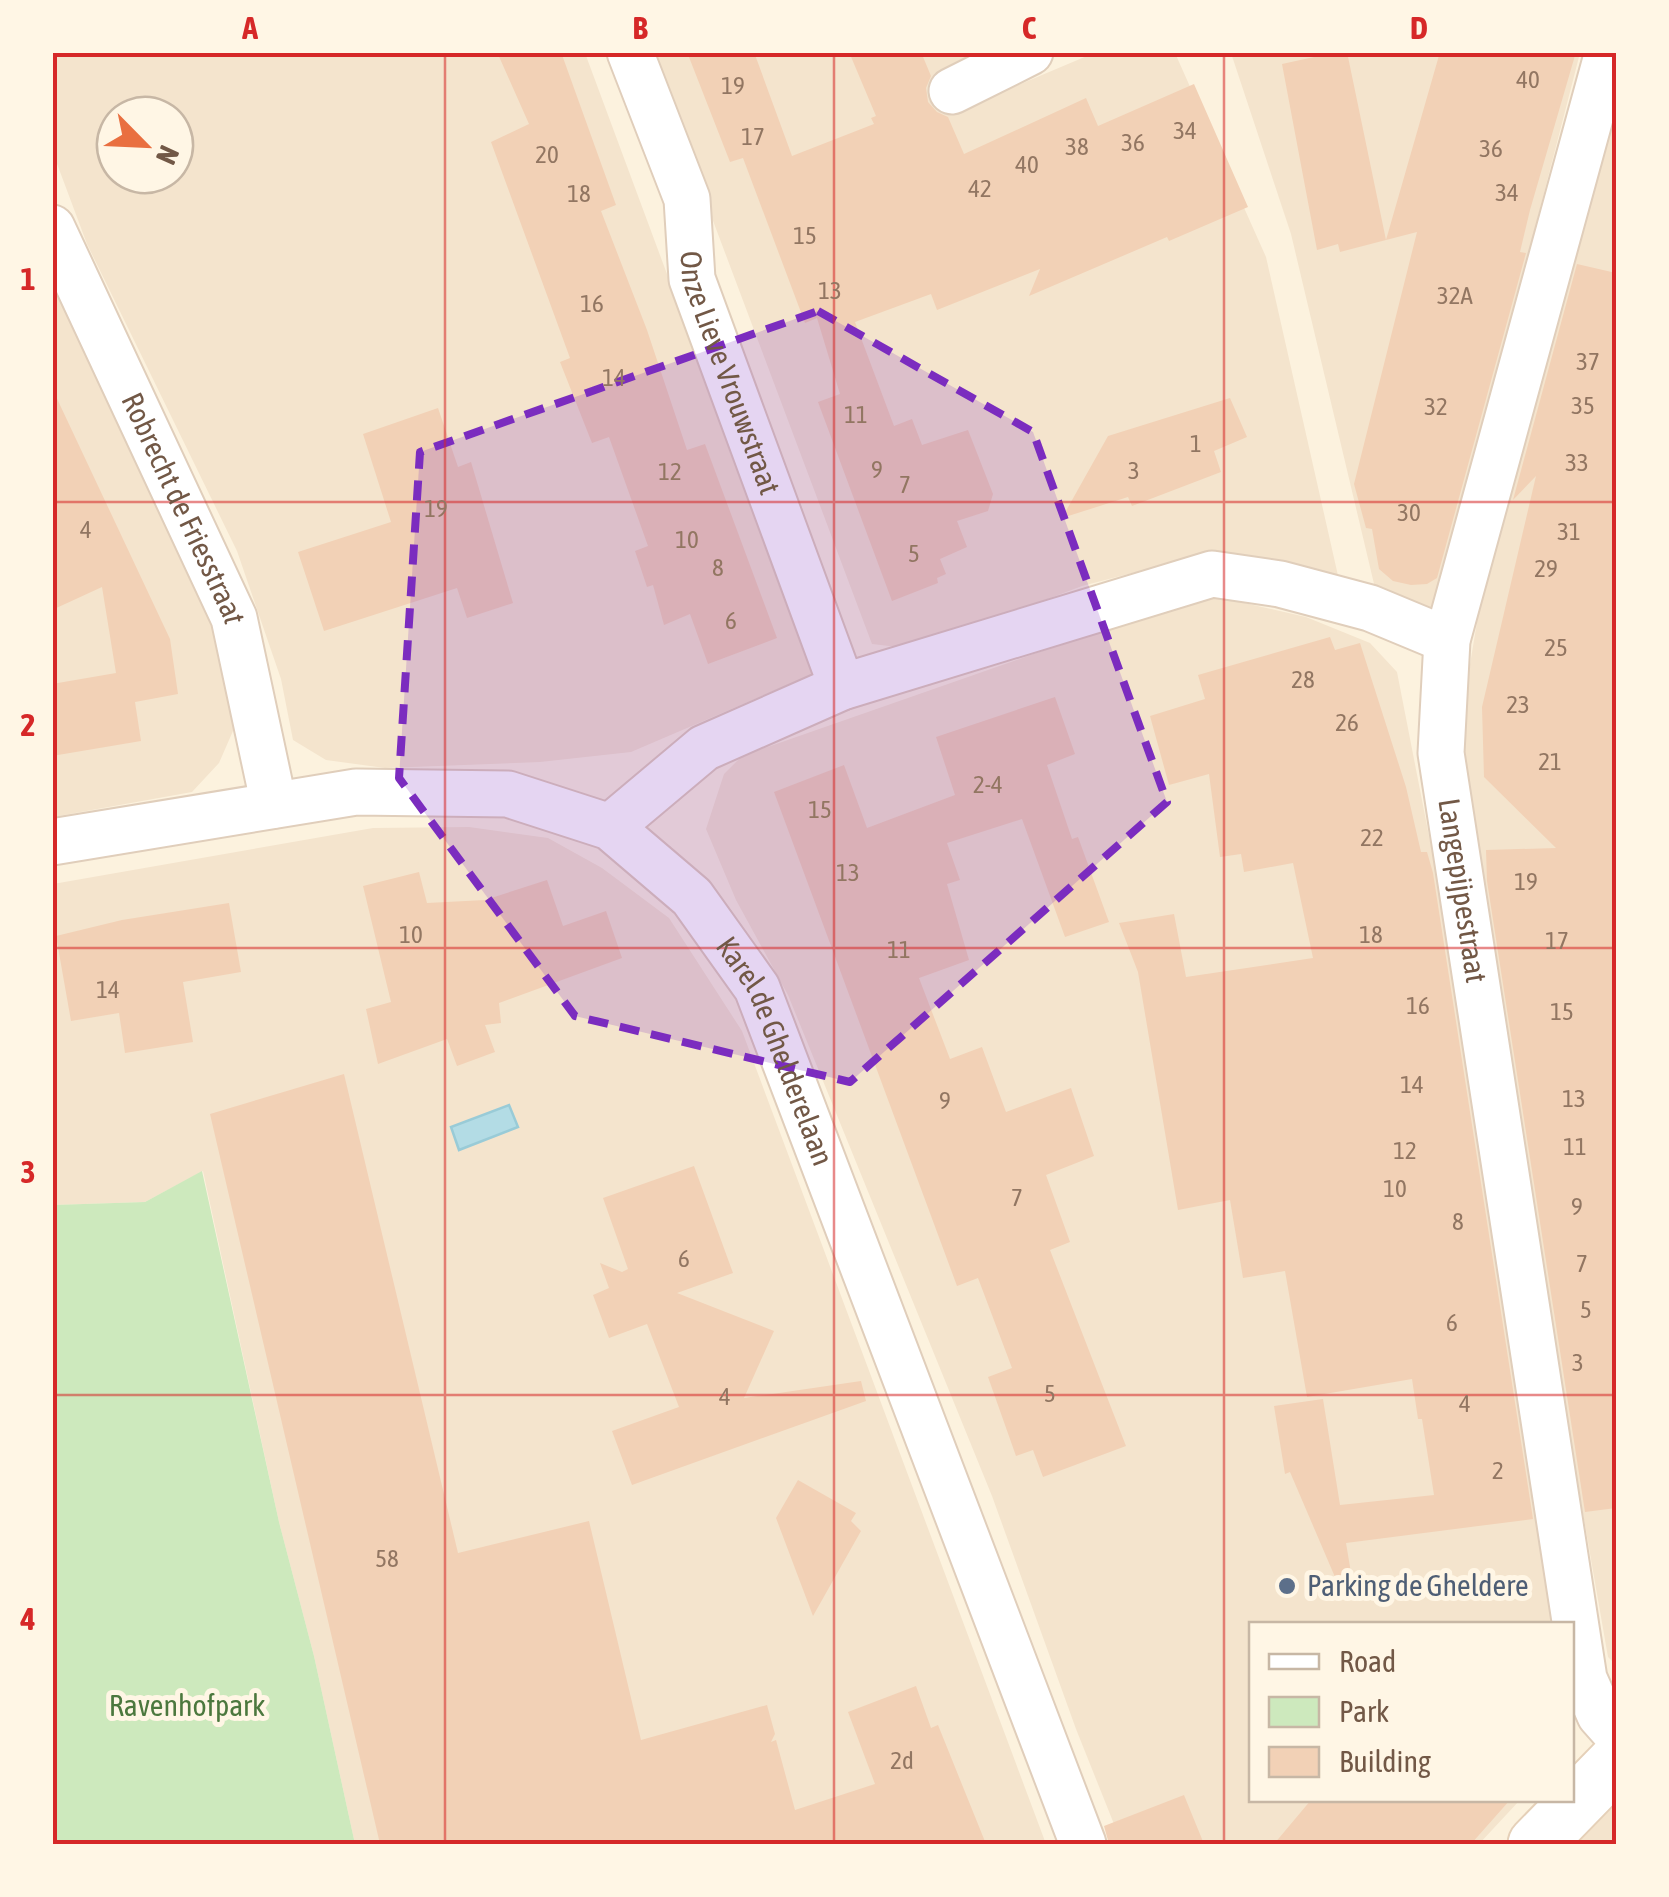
<svg xmlns="http://www.w3.org/2000/svg" width="1669" height="1897" font-family="'Asap Condensed',sans-serif">
<rect width="100%" height="100%" fill="#fcf2de"/>
<path fill="#f4e4cd" fill-rule="evenodd" d="M53,53H585L815,673L631,752L540,762L385,768L326,760L293,740L281,679L237,551L87,244L53,153ZM115,115H175V175H115Z
M650,53H1005L955,112L1094,53H1175L1266,257L1339,580L1186,559L1082,586L915,649L872,644Z
M1231,53H1580L1437,609H1405L1375,588L1291,234Z
M1616,83V1665L1608,1657L1474,888L1462,713L1479,610Z
M52,279L227,656L236,724L219,763L192,792L53,817Z
M1205,594L1306,617L1370,643L1397,672L1483,1113L1554,1624H1252V1800H1520L1479,1844H1122L1076,1729L992,1496L788,995L736,900L706,829L724,774L742,756Z
M469,827L548,838L602,868L669,918L742,1031L1046,1844H355L314,1656L279,1522L203,1171L145,1202L53,1205V884L373,828Z
M1616,1804V1844H1576Z"/>
<path fill="#cde9bd" d="M202,1171L279,1522L314,1656L355,1844H53V1205L145,1202Z"/>
<path fill="#b3dce5" stroke="#99cbd7" stroke-width="2.5" d="M509,1105L518,1127L459,1150L451,1127Z"/>
<path fill="#f2d1b6" d="M497,52H561L616,205L601,211L647,330L687,450L705,444L777,638L708,664L690,614L664,625L653,585L647,587L635,551L648,546L609,437L592,443L560,362L570,358L491,142L529,124Z
M687,52H754L792,156L874,124L871,118L876,116L849,52H921L931,76L926,88L928,102L937,112L948,117L964,154L1086,98L1098,126L1194,84L1248,207L1169,241L1167,237L1029,296L1040,269L937,310L931,294L855,322L894,426L912,419L922,445L968,430L993,494L988,511L957,521L967,547L940,559L946,574L937,578L938,583L892,601L818,402L840,394L817,318L805,323L743,158L730,162Z
M1337,52H1347L1386,240L1340,252L1338,244L1317,250L1282,64Z
M1440,52H1576L1530,210L1520,252L1526,253L1437,578L1427,584L1411,585L1393,581L1379,569L1372,529L1366,528L1354,484L1417,232L1386,240Z
M1577,264L1616,273V1508L1585,1512L1487,881L1486,850L1556,848L1484,777L1482,707L1536,476L1513,500Z
M52,388L170,639L178,694L135,702L141,741L52,756V684L116,673L102,587L52,610Z
M1230,398L1247,437L1214,451L1221,472L1132,506L1128,497L1062,518L1108,436Z
M438,408L458,467L471,462L513,603L467,618L457,588L324,631L298,552L391,522L363,434Z
M1330,637L1335,650L1360,643L1406,787L1421,852H1427L1433,873L1533,1519L1346,1543L1352,1579L1338,1584L1290,1472L1285,1474L1274,1406L1323,1399L1340,1505L1434,1495L1422,1419H1418L1412,1379L1307,1397L1285,1271L1243,1278L1230,1200L1178,1210L1138,972L1119,923L1174,914L1186,977L1313,958L1293,863L1244,872L1241,854L1220,857L1209,774L1169,785L1150,716L1205,699L1198,675Z
M1055,697L1075,754L1047,765L1072,839L1078,837L1109,922L1065,937L1022,819L947,843L960,880L947,884L969,960L919,978L950,1059L982,1047L1006,1112L1071,1088L1094,1156L1046,1175L1070,1242L1050,1250L1126,1446L1043,1477L1033,1450L1016,1456L988,1377L1012,1368L978,1278L957,1286L774,792L844,765L867,828L955,795L936,737Z
M419,872L427,903L485,900L547,880L563,926L606,911L622,958L499,1003L501,1023L485,1025L495,1052L457,1066L447,1039L378,1064L366,1009L391,1002L363,886Z
M229,903L241,972L183,982L193,1042L125,1053L119,1013L71,1021L56,936L122,920Z
M344,1074L458,1553L589,1521L641,1740L767,1705L775,1734L771,1742L776,1740L795,1810L875,1784L848,1712L916,1686L931,1728L938,1725L986,1844H380L210,1114Z
M694,1166L733,1273L677,1293L774,1331L744,1398L861,1381L866,1401L632,1485L612,1431L679,1407L647,1324L609,1338L593,1295L609,1288L600,1263L622,1272L628,1269L603,1198Z
M798,1480L856,1513L851,1521L861,1531L813,1616L776,1518Z
M1184,1795L1204,1844H1109L1104,1826Z
M1311,1800H1510L1471,1844H1274Z"/>
<g fill="none" stroke-linecap="round" stroke-linejoin="round">
<g stroke="#e0cebb" stroke-width="49">
<g id="street">
<path id="s1" d="M630,52L687,199L692,279L842,687"/>
<path id="s2" d="M1608,52L1447,640L1441,753L1584,1679L1600,1715L1616,1733"/>
<path d="M952,91L1030,52"/>
<path id="s3" d="M52,228L234,618L274,805"/>
<path d="M610,827L704,748L842,687L1212,574L1280,584L1370,608L1447,640"/>
<path id="s4" d="M52,842L356,792L508,794L610,827L692,897L757,988L1083,1844"/>
</g>
</g>
<g stroke="#e5d0b8" stroke-width="59">
<path id="secondary" d="M1536,1844L1616,1762"/>
</g>
<use href="#street" stroke="#fff" stroke-width="45"/>
<use href="#secondary" stroke="#fff" stroke-width="55"/>
</g>
<path fill="#7b2cbf" fill-opacity="0.2" stroke="#7b2cbf" stroke-width="8" stroke-dasharray="20 12" stroke-linejoin="round" d="M818,311L1033,432L1167,802L850,1082L575,1016L399,778L420,452Z"/>
<path fill="none" stroke="#d62828" stroke-width="2.5" stroke-opacity="0.55" d="M445,52V1844M834,52V1844M1224,52V1844M52,502H1616M52,948H1616M52,1395H1616"/>
<circle fill="#5c6f8a" stroke="#fff6e5" stroke-width="4" cx="1287" cy="1586" r="10"/>
<g text-anchor="middle" stroke-width="10" stroke-linejoin="round" paint-order="stroke">
<g font-size="25" fill="#927662">
<text x="1528" y="88">40</text>
<text x="733" y="94">19</text>
<text x="1185" y="139">34</text>
<text x="753" y="145">17</text>
<text x="1133" y="151">36</text>
<text x="1077" y="155">38</text>
<text x="1491" y="157">36</text>
<text x="547" y="163">20</text>
<text x="1027" y="173">40</text>
<text x="980" y="197">42</text>
<text x="1507" y="201">34</text>
<text x="579" y="202">18</text>
<text x="805" y="244">15</text>
<text x="830" y="299">13</text>
<text x="1455" y="304">32A</text>
<text x="592" y="312">16</text>
<text x="1588" y="370">37</text>
<text x="614" y="386">14</text>
<text x="1583" y="414">35</text>
<text x="1436" y="415">32</text>
<text x="856" y="423">11</text>
<text x="1196" y="452">1</text>
<text x="1577" y="471">33</text>
<text x="877" y="478">9</text>
<text x="1134" y="479">3</text>
<text x="670" y="480">12</text>
<text x="905" y="493">7</text>
<text x="436" y="517">19</text>
<text x="1409" y="521">30</text>
<text x="86" y="538">4</text>
<text x="1569" y="540">31</text>
<text x="687" y="548">10</text>
<text x="914" y="562">5</text>
<text x="718" y="576">8</text>
<text x="1546" y="577">29</text>
<text x="731" y="629">6</text>
<text x="1556" y="656">25</text>
<text x="1303" y="688">28</text>
<text x="1518" y="713">23</text>
<text x="1347" y="731">26</text>
<text x="1550" y="770">21</text>
<text x="988" y="793">2-4</text>
<text x="820" y="818">15</text>
<text x="1372" y="846">22</text>
<text x="848" y="881">13</text>
<text x="1526" y="890">19</text>
<text x="411" y="943">10</text>
<text x="1371" y="943">18</text>
<text x="1557" y="949">17</text>
<text x="899" y="958">11</text>
<text x="108" y="998">14</text>
<text x="1418" y="1014">16</text>
<text x="1562" y="1020">15</text>
<text x="1412" y="1093">14</text>
<text x="1574" y="1107">13</text>
<text x="945" y="1109">9</text>
<text x="1575" y="1155">11</text>
<text x="1405" y="1159">12</text>
<text x="1395" y="1197">10</text>
<text x="1017" y="1206">7</text>
<text x="1577" y="1215">9</text>
<text x="1458" y="1230">8</text>
<text x="684" y="1267">6</text>
<text x="1582" y="1272">7</text>
<text x="1586" y="1318">5</text>
<text x="1452" y="1331">6</text>
<text x="1578" y="1371">3</text>
<text x="1050" y="1402">5</text>
<text x="725" y="1405">4</text>
<text x="1465" y="1412">4</text>
<text x="1498" y="1479">2</text>
<text x="387" y="1567">58</text>
<text x="902" y="1769">2d</text>
</g>
<g font-size="30" fill="#725846" stroke="#fff6e5">
<text dy="10" stroke="none"><textPath href="#s1" startOffset="338">Onze Lieve Vrouwstraat</textPath></text>
<text dy="10" stroke="none"><textPath href="#s3" startOffset="310">Robrecht de Friesstraat</textPath></text>
<text dy="10" stroke="none"><textPath href="#s2" startOffset="862">Langepijpestraat</textPath></text>
<text dy="10" stroke="none"><textPath href="#s4" startOffset="852">Karel de Ghelderelaan</textPath></text>
</g>
<g font-size="30" fill="#4e5e75" stroke="#fff6e5" text-anchor="start">
<text x="1307" y="1596">Parking de Gheldere</text>
</g>
<g font-size="30" fill="#4c783e" stroke="#fff6e5">
<text x="187" y="1716">Ravenhofpark</text>
</g>
</g>
<rect width="1669" height="1897" fill="none" stroke="#fff6e5" stroke-width="110"/>
<rect x="1249" y="1622" width="325" height="180" fill="#fff6e5" stroke="#c7b7a5" stroke-width="2.5"/>
<rect x="1269" y="1654" width="50" height="15" fill="#ffffff" stroke="#c7b7a5" stroke-width="2.5"/>
<text x="1339" y="1672" font-size="30" fill="#725846">Road</text>
<rect x="1269" y="1697" width="50" height="30" fill="#cde9bd" stroke="#c7b7a5" stroke-width="2.5"/>
<text x="1339" y="1722" font-size="30" fill="#725846">Park</text>
<rect x="1269" y="1747" width="50" height="30" fill="#f2d1b6" stroke="#c7b7a5" stroke-width="2.5"/>
<text x="1339" y="1772" font-size="30" fill="#725846">Building</text>
<g transform="translate(145 145) rotate(114)"><circle r="48" fill="#fff6e5" stroke="#c7b7a5" stroke-width="2.5"/>
<path d="M0-8L18 38L0 25L-18 38Z" fill="#e96f40"/>
<text y="-15" font-size="28" font-weight="bold" text-anchor="middle" fill="#725846">N</text>
</g>
<rect x="55" y="55" width="1559" height="1787" fill="none" stroke="#d62828" stroke-width="4"/>
<g font-size="32" text-anchor="middle" font-weight="bold" fill="#d62828">
<text x="250" y="39">A</text>
<text x="640" y="39">B</text>
<text x="1029" y="39">C</text>
<text x="1419" y="39">D</text>
<text x="28" y="290">1</text>
<text x="28" y="736">2</text>
<text x="28" y="1183">3</text>
<text x="28" y="1630">4</text>
</g>
</svg>
